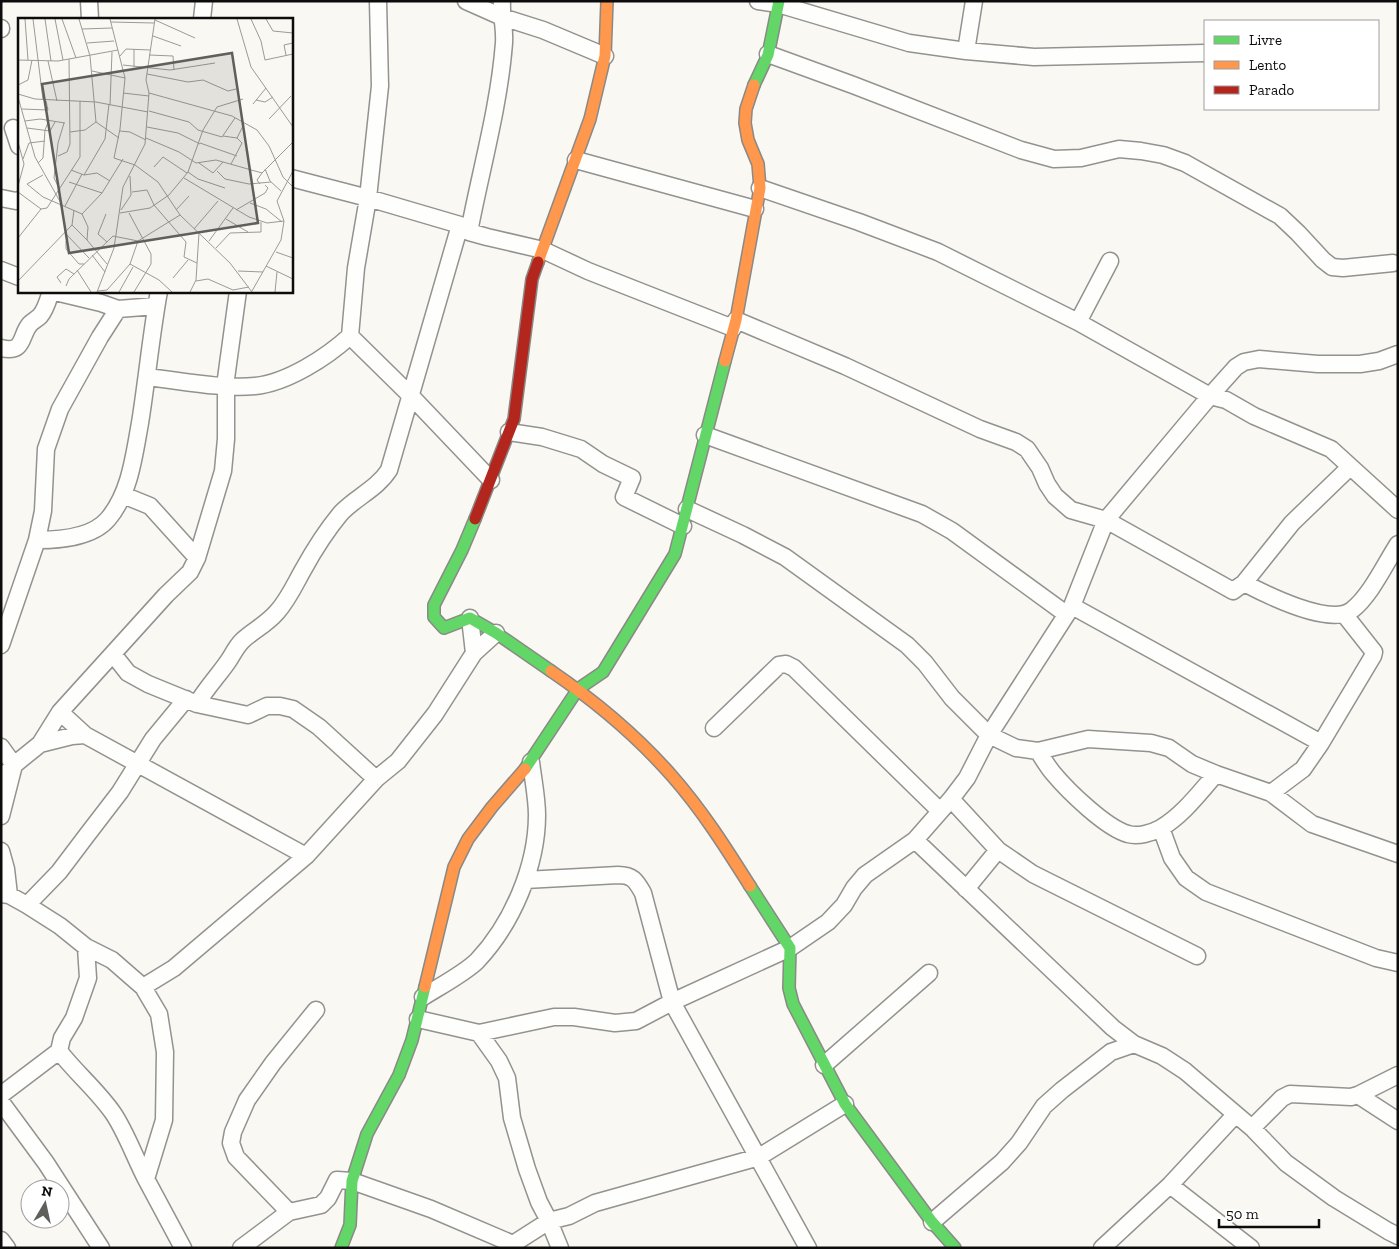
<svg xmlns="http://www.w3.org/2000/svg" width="1399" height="1249" font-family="'Zilla Slab',serif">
<rect width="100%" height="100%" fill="#faf8f2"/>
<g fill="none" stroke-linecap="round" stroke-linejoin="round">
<g stroke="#939290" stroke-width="19">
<path id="street" d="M89,1L90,19
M466,1L502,17L543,30L605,56
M758,1L778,4L909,43L966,51L1034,57L1205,53
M202,19L204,1
M1,28V29
M966,51L974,1
M768,54L853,85L1021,150L1054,159L1081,158L1119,149L1141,151L1163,155L1185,163L1280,216L1298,233L1323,260L1332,267L1343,268L1393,263
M13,128L19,146
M576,160L755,209
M291,178L368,198L460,225L469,232L487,237L543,250L588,271L733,328
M760,188L859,222L938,252L1078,322L1210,396L1226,400L1254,416L1331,449L1398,510
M1,198L16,201L19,200
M469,232C481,169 499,107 504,43C505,29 501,15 502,1
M1,270L19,277
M51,291L101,303L118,309L156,306
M736,320L845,366L980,429L1016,442L1027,449L1040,468L1047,484L1055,496L1071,510L1106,520L1233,591L1244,583L1292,523L1350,467
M1078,322L1110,261
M350,336L411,396L491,480
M1,348C25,354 20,335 30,324C33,321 37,319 40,316C46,309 48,300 51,291
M147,377C183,381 220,389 255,386C287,383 327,357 350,336L356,268L368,198L380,86L378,1
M509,432L542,437L581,449L603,464L632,478L624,497L683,526
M705,435L922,514L952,531L1066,614
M123,495L150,506L197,558
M687,509L743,535L785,557L907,645L925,663L952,698L989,735L1016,748L1038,751L1088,739L1151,743L1169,748L1192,764L1216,774L1271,793L1312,824L1398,854
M37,540C59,540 92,538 108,519C130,493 134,456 140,423C147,379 151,335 159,291
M1244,583C1265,594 1330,627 1352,610C1371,595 1385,564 1398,544
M1072,606L1321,743
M470,618L474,653
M1,645L37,540L43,511L46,449L60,409L100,337L118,309
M113,654L128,673L148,684L197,704L248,715L267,706H280L293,709L319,727L376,779
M197,704C206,688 219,675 229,660C233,654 236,647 242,641C252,631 266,625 277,612C288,600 295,584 303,570C314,550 326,531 341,513C356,497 377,489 389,470L460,225
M714,728L779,665L786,664L794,668L940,811
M85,735L306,856
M40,744L72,736L85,735L60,712
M1,747L14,765L1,816
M1038,751C1043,759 1048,767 1053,773C1068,791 1106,828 1128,834C1138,837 1152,833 1161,828C1183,815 1199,793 1216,774
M1,779L14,765L40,744L60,712L166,595L190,572L197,558L223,471L226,439V394L225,386L238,291
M1271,793L1303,769L1321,743L1373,656L1374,652L1344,614
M951,799L998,850L1033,874L1197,956
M1161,828L1172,858L1186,878L1206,892L1376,958L1398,963
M915,840L1113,1028L1134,1044L1162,1056L1185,1071L1252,1128L1286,1163L1334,1198L1388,1231L1398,1236
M1,851L6,869L9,895
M525,880L618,875C633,875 636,881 643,893L672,1002L808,1248
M966,889L998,850
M1,894L9,895L27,905L60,926L86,947L112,960L143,987L159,1014L165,1052L164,1120L146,1179L183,1248
M27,905L59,872L87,835L120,792L153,739L186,699
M143,987L174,968L306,856L376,779L398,761L435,714L474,653L496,633
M423,997C437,988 465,973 477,961C512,924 537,866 537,815C537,798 533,779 531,762
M418,1019L479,1033L554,1017H574L615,1023L636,1021L672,1002L790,948L828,922L844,905L854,888L865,875L915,840L951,799L967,778L989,735L1072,606L1106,520L1210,396L1236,367L1244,362L1259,359L1318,364H1360L1379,361L1398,354
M479,1033L499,1061L507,1078L512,1118L527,1169L539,1202L549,1221L560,1248
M59,1051C76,1073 97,1090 113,1113C126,1132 135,1158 146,1179
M824,1065L929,973
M1,1095L59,1051L62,1038L74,1018L88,978L86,947
M1358,1095L1398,1121
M1,1102L46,1163L101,1248
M1252,1128L1282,1098L1290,1094L1351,1097L1358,1095L1398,1075
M1170,1185L1251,1248
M289,1212L236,1157L231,1143L233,1132L247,1100L273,1063L316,1010
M932,1222L1002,1162L1019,1143L1044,1106L1062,1090L1111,1052L1134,1044
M1,1240L7,1248
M241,1248L289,1212L321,1205L328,1198L337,1180L352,1181L431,1209L513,1244
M509,1248L513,1244L549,1221L569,1216L595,1203L759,1157L845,1104
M1102,1248L1170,1185L1235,1115"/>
</g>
<g stroke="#8a8986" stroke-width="14">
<path id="fast" d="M754,85L768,55L779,1
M475,519L462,550L434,605V617L444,628L470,618L496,633L551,671
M525,769L578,689L603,672L675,554L725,361
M750,886L790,948L789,988L793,1004L845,1104L932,1222L955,1248
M341,1248L350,1225L352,1181L367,1134L399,1075L412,1040L425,987"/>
</g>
<g stroke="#8a8986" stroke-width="14">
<path id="slow" d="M538,262L590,119L605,56L607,1
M725,361L736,320L760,188L758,164L748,140L745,123L746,109L754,85
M551,671C595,701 637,736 672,776C702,810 726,848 750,886
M425,987L454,867L468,839L492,807L525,769"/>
</g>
<g stroke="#8a8986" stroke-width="14">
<path id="jam" d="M475,519L514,419L532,279L538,262"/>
</g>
<use href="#street" stroke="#fefefd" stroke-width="16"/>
<use href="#fast" stroke="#63d668" stroke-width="11"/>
<use href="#slow" stroke="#ff974d" stroke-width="11"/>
<use href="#jam" stroke="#b3261e" stroke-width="11"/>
</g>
<g transform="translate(18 18)">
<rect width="275" height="275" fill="#faf8f2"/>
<path fill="none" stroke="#9b9a96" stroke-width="1" d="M7,1L10,42M15,1L25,82M27,1L33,43M37,1L45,42M44,1L58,40M92,1L107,60L102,111L96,140L117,147L140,164L162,197L212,245L234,274M219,1L233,49L275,109M233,1L243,23L247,42L275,36M248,1L255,13L275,15M137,2L177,20M93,4L136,5M64,11L94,10M135,18L163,28M69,25L96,23M131,37L155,38L156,52M268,37L266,27L275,25M102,38L108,31L132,32M0,42L40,43L100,32M30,43L39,83M105,47L152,52L197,45M116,49V31M74,53L107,60M129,56L170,64L185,62L210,73L218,71M0,67L10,62L14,42M105,75L131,78M131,75L214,98L239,112L251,128L265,159L275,169M0,76L17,81L78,84L130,94M0,79L17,139L44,187M238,82L247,84L255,79M235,86L248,70M92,87L94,34M4,91L30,92L28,83M131,93L171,104L180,112L204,119L217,100M251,101L273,78M7,103L22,101L47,105M78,104L101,120M129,109L160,115L182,126M9,110L32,113L37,104M102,113L112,114L128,122M52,114L67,112L78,104L72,38L61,1M205,118L219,120L224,125L213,146M128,120L161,134L178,145L198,142L244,155M219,120L226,106M0,124L6,146L0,168M182,125L219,138M40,138L49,134L52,126L51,41M5,141L11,125L27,123M20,145L25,140L27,112L31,102M181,145L195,155L205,144M136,149L145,139L169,155M247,151L252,163L263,173M53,152L66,157L79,155L92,163M199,153L207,161L231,166L253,164M170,154L180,161L207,170M25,157L9,166L25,179L64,196L70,209L69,222L89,246M66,157L87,121L91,86M166,160L231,199L249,205L266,203M51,164L84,175M242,166L239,162L244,155L275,124M42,172L36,160L40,125L46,105M0,174L23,191M114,174L129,172L136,187L168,224L166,239L179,245M232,185L248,191L264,204M47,188L64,156M103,192L113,177L112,158M158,192L171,178M218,192L247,175L250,170L247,167M102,195L132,190L151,177L170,154L185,112L199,89L225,81M111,195L133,236V246L116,274M64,196L84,175L105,141M88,196L80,216L89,224M208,201L230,214M54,207L69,222M176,211L200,183M47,215L71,240M0,220L23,191L29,190L62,139V83M48,223V231L61,246H66M191,223L215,190M198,230L212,215L243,214V204M258,234L275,240M74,237L87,254M112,246L120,223L162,197M112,246L141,262L154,274M248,248L275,261M59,252L73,274M220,253L245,254M155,260L170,242M0,263L54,207L56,192M178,263L190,261L215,272L231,269M43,265L39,259L48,251L56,256M48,268L51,261L95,218L120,223M80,273L89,272L112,246M234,273L263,222L266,203L259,183L275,153M79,274L96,230L105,169L127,126L131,75L128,62L137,1M101,274L115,249M172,274L178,262L181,215M257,274L259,254"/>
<path fill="#5f5f5c" fill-opacity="0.15" stroke="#5f5f5c" stroke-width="2.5" d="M214,35L240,205L51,235L24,66Z"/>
<rect width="275" height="275" fill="none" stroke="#0c0c0c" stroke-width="2.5"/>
</g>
<rect width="1399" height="1249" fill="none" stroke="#0c0c0c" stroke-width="5"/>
<rect x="1204" y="20" width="175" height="90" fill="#ffffff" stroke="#9e9e9e"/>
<rect x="1214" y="36" width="25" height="8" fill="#63d668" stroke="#9e9e9e"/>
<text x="1249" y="45" font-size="15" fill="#0c0c0c">Livre</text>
<rect x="1214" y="61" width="25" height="8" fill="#ff974d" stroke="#9e9e9e"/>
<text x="1249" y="70" font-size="15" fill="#0c0c0c">Lento</text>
<rect x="1214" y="86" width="25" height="8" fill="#b3261e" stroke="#9e9e9e"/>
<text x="1249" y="95" font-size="15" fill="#0c0c0c">Parado</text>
<g transform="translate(45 1204) rotate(9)"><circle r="24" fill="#ffffff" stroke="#9e9e9e"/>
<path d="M0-4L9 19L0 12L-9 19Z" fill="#5f5f5c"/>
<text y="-8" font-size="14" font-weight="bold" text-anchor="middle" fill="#0c0c0c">N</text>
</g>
<path d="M1219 1219v8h100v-8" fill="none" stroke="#0c0c0c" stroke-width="2.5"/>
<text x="1226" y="1219" font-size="15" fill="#0c0c0c" stroke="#ffffff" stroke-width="4" paint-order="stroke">50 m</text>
</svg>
